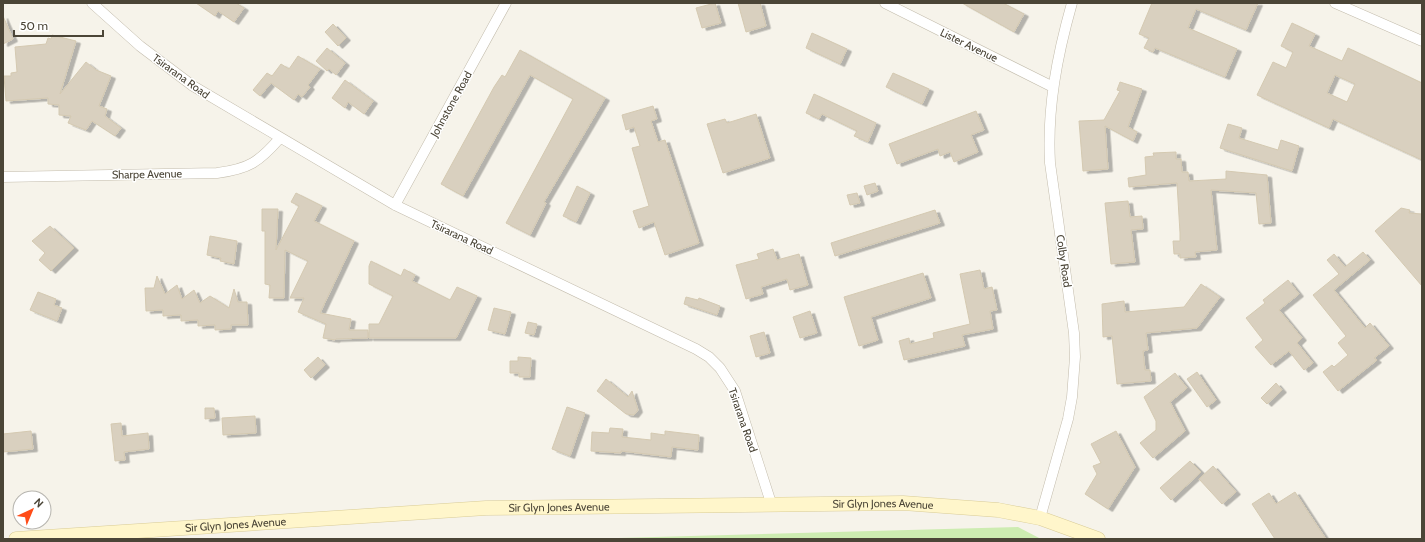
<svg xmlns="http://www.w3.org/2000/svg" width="1425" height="542" font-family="Cabin,sans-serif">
<defs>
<filter id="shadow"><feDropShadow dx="4.5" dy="2.5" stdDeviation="0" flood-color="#0004"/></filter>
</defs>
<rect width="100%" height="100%" fill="#f6f3ea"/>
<path fill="#cdecb1" d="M1018,527L1041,539H616L618,538Z"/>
<path fill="#d9d0bf" stroke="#d4c9b1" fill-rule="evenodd" filter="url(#shadow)" d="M196,3H236L244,8L234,22L218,11L215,16Z
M715,3L721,23L702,28L696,8Z
M738,3H760L766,26L746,32Z
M962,3H1003L1024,14L1014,32Z
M1152,3H1258L1246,30L1196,9L1188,28L1237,49L1225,77L1155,48L1153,52L1144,48L1149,38L1139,34Z
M3,16L13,39L3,44Z
M1292,23L1315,34L1309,46L1342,61L1348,48L1422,83V160L1333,119L1329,128L1257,95L1273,62L1286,68L1293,52L1281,46ZM1335,75L1355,84L1347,102L1327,93Z
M333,24L346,38L338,46L325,32Z
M812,33L847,49L840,64L806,48Z
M52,35L76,41L60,94L86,62L96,70L111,76L99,106L107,109L105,116L121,128L115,136L92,121L86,130L68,123L71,116L59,115V105L48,104V98L6,101L4,76H11V73L17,72L15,47L46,44L48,38L51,39Z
M327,48L345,63L336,75L329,69L327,71L316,61Z
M520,50L605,98L544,202L546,203L530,235L506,223L573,99L530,75L463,196L441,184L494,87L502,75L505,77Z
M298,56L320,69L308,85L310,87L302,97L298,94L294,100L271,83L260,96L253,90L267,73L272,76L281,64L289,69Z
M893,73L929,89L922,104L886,87Z
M345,80L373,101L364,114L348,102L345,108L332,98Z
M1120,82L1142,89L1128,127L1137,132L1133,141L1105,126L1108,169L1083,171L1079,121L1104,120L1120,91L1117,90Z
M814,94L876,123L868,142L854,136L857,131L822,114L819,119L806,113Z
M653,106L657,119L651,121L658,142L665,140L699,243L665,255L654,222L639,228L633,211L649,206L632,148L640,146L634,127L626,130L622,115Z
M976,111L984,130L971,135L978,152L954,162L950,152L940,156L938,149L897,164L889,144Z
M756,114L770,158L723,173L707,124L725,119L727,123Z
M1228,124L1242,128L1239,138L1278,150L1281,140L1299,146L1292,171L1220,148Z
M1176,152V159H1181L1182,172H1188L1189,181L1226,179V171L1267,175L1271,223L1259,224L1256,193L1211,190L1217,250L1195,252L1196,257L1180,258V254H1174L1173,241H1180V233L1177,183L1129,187L1128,178L1146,175L1145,157L1154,156L1153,153Z
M875,183L878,191L867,195L864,186Z
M577,186L590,193L576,222L563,216Z
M296,193L322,206L314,221L354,241L320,313L351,319L349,330H368V338L336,339L335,340L323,338L326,324L298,312L304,298H290L308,261L285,250L284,298H269L270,285L265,284V231H262V209H278L276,250L299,206L291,202Z
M857,193L860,203L850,205L847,195Z
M1128,201L1130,217L1142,216L1143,229L1131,230L1135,262L1111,264L1105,203Z
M1401,208L1410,210L1409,213L1422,214V286L1375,231Z
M935,210L940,223L835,256L831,243Z
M50,226L74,248L51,271L39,260L45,253L32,241Z
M210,236L237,241L234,264L220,261L221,258L207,255Z
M773,249L777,260L799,254L808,285L790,290L787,279L761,287L763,294L746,299L736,265L759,259L757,254Z
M1363,252L1370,260L1334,290L1365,328L1370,323L1389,346L1374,358L1377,360L1338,391L1323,372L1332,365L1334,367L1348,355L1338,343L1346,336L1313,295L1339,274L1327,260L1334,254L1345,267Z
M371,261L401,276L404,269L415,275L412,281L450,300L457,287L477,296L456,338H369V324H379L393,296L369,284V266Z
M980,270L984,289L992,287L997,310L990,311L993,329L962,335L965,346L904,360L899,341L909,338L910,344L934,338L933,333L970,324L960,274Z
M923,273L931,298L871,317L878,340L859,346L844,297Z
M157,276L165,294L177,285L182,299L194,290L200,303L210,296L229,308L234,289L238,302H247L248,325H231V329L215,330V325L198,326V320L181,321V315L163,316V310L146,311L145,288H154Z
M1288,280L1299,294L1279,310L1302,338L1297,343L1313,363L1304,370L1289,351L1271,365L1255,347L1263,340L1246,318L1265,303L1263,300Z
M1201,284L1220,297L1197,328L1146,333L1148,350L1143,351L1145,370H1150L1151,381L1117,384L1112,336L1103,337L1102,304L1124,301L1125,312L1184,307Z
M38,292L56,299L54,305L62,308L57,321L30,310Z
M686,297L698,300L699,298L720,306L717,315L684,304Z
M494,308L511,312L505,334L488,330Z
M810,311L817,333L800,338L793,317Z
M528,322L537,324L534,335L525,333Z
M764,332L770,353L756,357L750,336Z
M318,357L325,365L311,378L304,370Z
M518,357L531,358L530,377H519V373H510V361H518Z
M1197,372L1216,400L1207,407L1187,379Z
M1175,373L1187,388L1170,402L1185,431L1153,458L1140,443L1156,430V421L1144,397Z
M606,379L628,397L632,391L638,410L634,415L626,414L597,391Z
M1276,383L1282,390L1267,404L1261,398Z
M567,407L585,413L570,456L552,449Z
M205,408H214L215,418L205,419Z
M255,416L256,433L223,435L222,418Z
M121,423L122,436L148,433L149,449L124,452L125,460L115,461L111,424Z
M610,428L623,429L622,437L651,440V433L665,435V431L699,435L698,450L672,447L671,457L621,451V453L591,451L592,432L609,433Z
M31,431L33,449L3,452V434Z
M1116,431L1135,467L1108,509L1085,494L1097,474L1093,466L1101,463L1091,444Z
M1190,461L1201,472L1171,500L1160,488Z
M1213,466L1236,492L1222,504L1199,479Z
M1295,492L1312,518L1326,539H1275L1252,504L1269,493L1276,504Z"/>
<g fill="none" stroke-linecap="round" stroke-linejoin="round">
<g stroke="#c3bcac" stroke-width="11">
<path id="minor" d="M92,3L140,46L193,86L395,205L696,349L709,357L720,368L735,391L772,506
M885,3L1053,87
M1335,3L1422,41
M3,177L217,173C249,169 259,162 280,138
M395,205L506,3
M1040,518L1068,419L1072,397L1075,357L1074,333L1050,163C1047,108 1057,56 1072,3"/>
</g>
<g stroke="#d9cc97" stroke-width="15">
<g id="secondary">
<path id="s1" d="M16,539L486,508L903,503L998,510L1040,518L1098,539"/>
</g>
</g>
<use href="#minor" stroke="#fff" stroke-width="10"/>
<use href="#secondary" stroke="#fff6cb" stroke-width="14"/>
</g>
<g text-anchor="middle" stroke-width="3" stroke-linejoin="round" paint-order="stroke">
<g font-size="11" fill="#4b4537" stroke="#fff">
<text transform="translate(969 45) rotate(26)" y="4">Lister Avenue</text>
<text transform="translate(181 76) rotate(36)" y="4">Tsirarana Road</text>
<text transform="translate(451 104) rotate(-61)" y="4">Johnstone Road</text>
<text transform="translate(147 174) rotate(-1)" y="4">Sharpe Avenue</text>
<text transform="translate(462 237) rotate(25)" y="4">Tsirarana Road</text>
<text transform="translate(1064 261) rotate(82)" y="4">Colby Road</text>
<text transform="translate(743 420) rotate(71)" y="4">Tsirarana Road</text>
<text dy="4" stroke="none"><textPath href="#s1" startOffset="868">Sir Glyn Jones Avenue</textPath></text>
<text dy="4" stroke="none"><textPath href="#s1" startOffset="544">Sir Glyn Jones Avenue</textPath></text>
<text dy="4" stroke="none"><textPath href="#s1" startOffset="220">Sir Glyn Jones Avenue</textPath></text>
</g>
</g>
<rect width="1425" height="542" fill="none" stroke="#4b4537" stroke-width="8"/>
<g transform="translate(32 510) rotate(44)"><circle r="19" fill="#ffffff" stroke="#b7b5af"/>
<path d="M0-3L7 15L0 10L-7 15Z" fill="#ff4c18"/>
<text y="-6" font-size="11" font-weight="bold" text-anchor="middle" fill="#4b4537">N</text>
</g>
<path d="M14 30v6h89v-6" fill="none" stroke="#4b4537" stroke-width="2"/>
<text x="20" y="30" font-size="12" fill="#4b4537" stroke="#ffffff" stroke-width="3" paint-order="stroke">50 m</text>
</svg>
